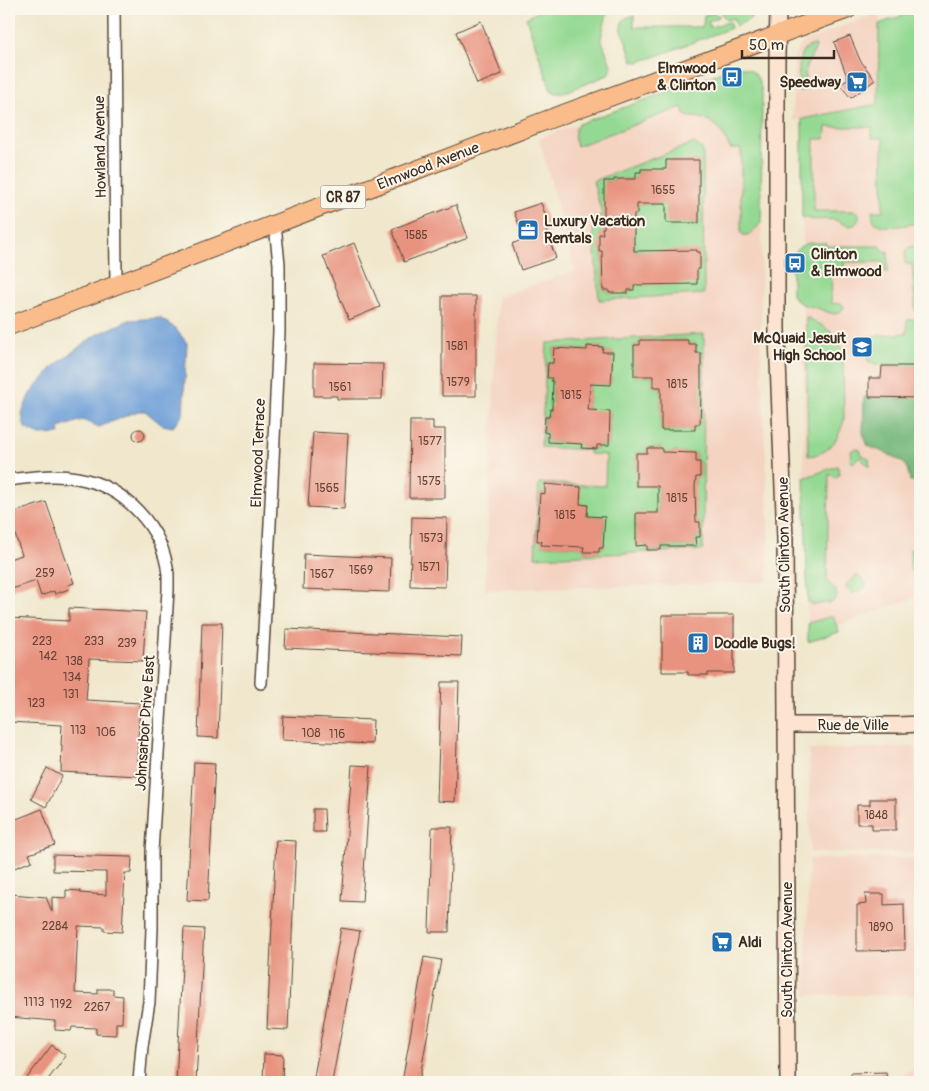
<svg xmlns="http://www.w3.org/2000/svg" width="929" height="1091" font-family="Pangolin,sans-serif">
<rect width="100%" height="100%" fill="#fbf7ec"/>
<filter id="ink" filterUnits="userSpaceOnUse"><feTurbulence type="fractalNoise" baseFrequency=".02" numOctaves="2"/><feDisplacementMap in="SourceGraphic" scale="10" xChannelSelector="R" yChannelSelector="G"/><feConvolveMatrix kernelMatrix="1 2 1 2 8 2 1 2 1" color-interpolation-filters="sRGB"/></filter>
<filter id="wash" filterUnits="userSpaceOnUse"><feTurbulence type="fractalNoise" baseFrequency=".0096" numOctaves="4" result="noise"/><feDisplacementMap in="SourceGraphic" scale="20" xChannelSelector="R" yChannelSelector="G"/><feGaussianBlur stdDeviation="1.12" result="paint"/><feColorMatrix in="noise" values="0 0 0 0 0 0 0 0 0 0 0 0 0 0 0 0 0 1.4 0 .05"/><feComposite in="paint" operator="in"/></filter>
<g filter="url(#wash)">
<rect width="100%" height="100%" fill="#f0e7cc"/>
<path fill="#f4d3c1" d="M920,9V596L808,636L804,478L802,119L793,121V60L796,53L800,46L805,41L810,39L880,12V24Z
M740,67L746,68L754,73L760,84L762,94L761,356L768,512V582L485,590L498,297L575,271L539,138L733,68Z
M915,746V853L810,852L809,750Z
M920,858V1082H900V1075L916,1069L913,995H805L809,859Z"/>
<path fill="#94d993" stroke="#688258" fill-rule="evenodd" d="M543,9H608L601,38L612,68L608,75L563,93H556L551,90L526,18Z
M721,9H726L729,13L733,9H756L750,19L736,26L733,18L726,20L722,14Z
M920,9V222C910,225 884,230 876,223C872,220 873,216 872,211H883V138H872V127H826L825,139H814V211H855L859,214C859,218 859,222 854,225C848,228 841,222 835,220C824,218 813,222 802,217V119L878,104L879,24Z
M713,13L720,16L708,22L710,27L729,22L731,28L654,57L638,62L633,61L621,28C621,20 627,16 634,16V27H703L704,15Z
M815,45L816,48L806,67L804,90L799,91C799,81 797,57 804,50C806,47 812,46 815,45Z
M740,67C756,69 760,80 762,94L761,222C756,228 752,236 743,235L741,233V149H730C725,136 718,123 704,119C698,117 693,118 687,116L685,115L682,107L577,146C573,139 574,131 578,124L733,68Z
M694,143L703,150L704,294L599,300L592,218L602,215L593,181ZM636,172H666L699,223H667L666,204H637V214H605V181H614V179H636ZM603,228H634V251L699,252L700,269H697V283L634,281L633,290L609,293V290H603L602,251L599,234H603Z
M810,243H826V246H880L885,252L888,251V272H885L884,262H844V272H832L831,303L842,304L844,306C838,321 826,310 816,308C805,304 799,306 792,295V259C795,250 801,244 810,243Z
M920,244V366H882L868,361L867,349L863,337L907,333V320L916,319L912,264H905C905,248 905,248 920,244Z
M806,317L823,326L831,332L843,350L844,420C838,440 830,454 808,456Z
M704,334L703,550L535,557L539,483L605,486L606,455L589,454V450L541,447L547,343ZM640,340L672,344V340H687L688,344H696V353H701L700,424H695V430H661V387H653V376H634V345H640ZM588,346L602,347V352H613L611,384H590L588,410L610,412L609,445H597V449L582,448V444L548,442V433L544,432L545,417H549L550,409H556V404L552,403L553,386L557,381H552V378L547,377L548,363H553L554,348L587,350ZM647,448H661L662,453H671L672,452L677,451V453H696V462H700V477H696L695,486H691L696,522H700V537H695V546H661V550H647V545H636V514L658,513V486L636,485V453H647ZM545,484L580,487V504L587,505V516L605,517L603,548H599V552H584V547L542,545V541L537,540L541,493L545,494Z
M856,448L860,450L862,455L869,459L870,467L859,457L853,463L850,461L851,451Z
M837,466L838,468L839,474L836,478L829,474L827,581L836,590L837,595L833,602L813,605L808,602L804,478Z
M910,549L920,550V559L915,561L917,569L916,571L912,572L910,570Z
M857,575L866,583C866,591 858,592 852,593L848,590L846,588L847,584Z
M833,616L839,632L808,642V623Z"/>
<path fill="#77b97d" stroke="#59724e" d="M920,391L919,481H910C909,475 908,469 905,465C898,457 878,450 868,446L863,433L864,397L905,398Z"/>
<path fill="#6c9ed7" stroke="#54647a" d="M160,318L175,328L187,343L183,415L173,427L162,425L145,411H138L99,427L82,420L59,428L60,434L40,435L25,428L22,414L29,395L54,366L94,336L129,320Z"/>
<g id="blocks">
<path fill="#e8937f" d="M481,21L502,74L477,84L456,32Z
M850,36L860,60L875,80L851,98L840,85L848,79L834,42Z
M666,160H699V223H666V204H637V214H634V251L697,250V252H700V269H697V284L634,285V290H628V293H609V290H603L602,251H599V234H603L602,228H604V181H614V179H636V172H641V169H666Z
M541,203L551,230L546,231L556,258L521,270L512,244L524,239L514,212Z
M456,205L468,238L404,262L392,229Z
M354,243L380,307L349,320L323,256Z
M442,296H476V396H442Z
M640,340H688V344H696V353H701V396L700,424H695V430H661V387H653V376H634V345H640Z
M587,346L603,347L602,352H613L611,385L590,384L588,410L610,411L609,445H597V449L581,448L582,444L548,442V433L544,432L545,417H549L550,409H552L553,381H551L552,378H547L548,363H553L554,348L587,350Z
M314,363L383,364L382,399H337V396H314Z
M882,366H920V398L869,397V378H881Z
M410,421H433V429H445V498H409Z
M133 435a6 6 0 1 1 12 0a6 6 0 1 1-12 0Z
M313,432L348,434L344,509L308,507Z
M647,448H662V452L696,453V462H700V477H696L695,486L696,522H700V537H695L696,546H661V550H647V545L636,546V513H658V486H636V453H647Z
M545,484L581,487L580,504L588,505L587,516L605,517L603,548H599V552H583L584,547L541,545L542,541H537L540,493L545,494Z
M46,502L74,583L68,585L69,589L55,594L54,591L41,596L36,581L9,590V559L22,555L9,517V514Z
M412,517L447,518L445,587L410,586Z
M304,554L391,558L390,592L303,589Z
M69,608L146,612L143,661L89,659L86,700L140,703L137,760H140L139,776L61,772L62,745H61L62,725L9,722V618L69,621Z
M662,615H734V673H708V675H688V672H662Z
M202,623H222L218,738L198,737Z
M286,629L462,637L461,656L285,648Z
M441,682H459L455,802L437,801Z
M283,716L373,720L372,744L282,740Z
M194,762L215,763L208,901L187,900Z
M352,765L371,766L362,902L342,901Z
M47,768L62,776L46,807L31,799Z
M870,799H896V830H872V824H857V805H870Z
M42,809L55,845L29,854L32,861L12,869L9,860V822Z
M313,809H324L325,832H313Z
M432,827H452L449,932H429Z
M276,840L296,841L288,1030L267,1029Z
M53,855L132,857L131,873H125L122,932L104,931V927L78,926L75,993L98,994V989H113V995L123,996L122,1023H116V1035L96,1034V1028L72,1027L71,1031L55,1030V1021L9,1017V899H11V894L46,897L52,912V897L66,898V890L80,891V893L106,895V872L53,871Z
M865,894H884V905L904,904L905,950L857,951V905L866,904Z
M184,928L204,929L196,1082H176Z
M341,928L360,931L332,1082H313Z
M424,957L441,960L419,1082H402Z
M52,1045L66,1056L46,1082H24Z
M264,1054L283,1055L282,1082H263Z
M886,1072L887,1082H851V1073Z"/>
</g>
</g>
<g filter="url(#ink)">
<use href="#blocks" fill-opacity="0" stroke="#564638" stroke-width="1"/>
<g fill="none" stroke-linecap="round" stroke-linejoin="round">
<g stroke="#564638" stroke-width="14">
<path id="street" d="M114,9L116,285
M9,480C31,477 55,474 77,478C124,486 163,527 168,574C168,579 168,585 168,590L152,852V929L149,1002L142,1046L139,1082
M261,683L270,524L279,332V264L275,225"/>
</g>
<g stroke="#564638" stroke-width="18">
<path id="secondary" d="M778,9L777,57V337L785,539L788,1082
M786,725H898L920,724"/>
</g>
<g stroke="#564638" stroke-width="20">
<path id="primary" d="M9,326L547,120L848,9"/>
</g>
<use href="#street" stroke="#fff" stroke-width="11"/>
<use href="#secondary" stroke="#fde4d0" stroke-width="15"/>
<use href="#primary" stroke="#f9bc8a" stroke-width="18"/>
</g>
</g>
<defs>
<g id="bus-square" transform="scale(1.125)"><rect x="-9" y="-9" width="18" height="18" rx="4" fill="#1f6fb2" stroke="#fbf7ec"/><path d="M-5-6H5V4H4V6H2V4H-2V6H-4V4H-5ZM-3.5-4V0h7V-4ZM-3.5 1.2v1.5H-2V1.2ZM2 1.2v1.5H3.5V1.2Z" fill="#fff"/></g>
<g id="supermarket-square" transform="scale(1.125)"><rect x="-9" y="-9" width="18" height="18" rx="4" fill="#1f6fb2" stroke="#fbf7ec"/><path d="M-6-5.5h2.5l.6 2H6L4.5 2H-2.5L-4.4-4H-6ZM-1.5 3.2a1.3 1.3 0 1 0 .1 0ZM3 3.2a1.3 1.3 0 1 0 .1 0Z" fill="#fff"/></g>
<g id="office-square" transform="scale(1.125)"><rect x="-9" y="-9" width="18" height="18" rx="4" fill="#1f6fb2" stroke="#fbf7ec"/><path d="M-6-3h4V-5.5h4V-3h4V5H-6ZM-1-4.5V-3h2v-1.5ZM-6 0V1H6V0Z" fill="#fff"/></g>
<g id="school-square" transform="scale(1.125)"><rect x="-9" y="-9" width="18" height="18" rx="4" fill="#1f6fb2" stroke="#fbf7ec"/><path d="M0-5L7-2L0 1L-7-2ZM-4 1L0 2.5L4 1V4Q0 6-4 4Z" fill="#fff"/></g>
<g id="building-square" transform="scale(1.125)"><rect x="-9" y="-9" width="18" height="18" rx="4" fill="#1f6fb2" stroke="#fbf7ec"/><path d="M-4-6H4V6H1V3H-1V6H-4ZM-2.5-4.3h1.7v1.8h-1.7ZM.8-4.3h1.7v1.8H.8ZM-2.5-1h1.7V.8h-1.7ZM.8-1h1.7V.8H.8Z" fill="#fff"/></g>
</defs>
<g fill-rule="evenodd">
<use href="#bus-square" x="732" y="77"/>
<use href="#supermarket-square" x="857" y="82"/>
<use href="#office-square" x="528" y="230"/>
<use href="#bus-square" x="795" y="263"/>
<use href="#school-square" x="862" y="347"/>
<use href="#building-square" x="698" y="643"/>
<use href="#supermarket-square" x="722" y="942"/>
</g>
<g text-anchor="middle" stroke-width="4" stroke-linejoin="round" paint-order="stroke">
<g font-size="12" fill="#664436">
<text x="663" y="194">1655</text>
<text x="416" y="239">1585</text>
<text x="457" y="350">1581</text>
<text x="458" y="386">1579</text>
<text x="677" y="388">1815</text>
<text x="340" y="391">1561</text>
<text x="571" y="399">1815</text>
<text x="430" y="445">1577</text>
<text x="429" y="485">1575</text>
<text x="327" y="492">1565</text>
<text x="677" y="502">1815</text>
<text x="565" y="519">1815</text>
<text x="431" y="542">1573</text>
<text x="429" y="571">1571</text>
<text x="361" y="574">1569</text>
<text x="45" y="577">259</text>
<text x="322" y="578">1567</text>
<text x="42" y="645">223</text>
<text x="94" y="645">233</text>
<text x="127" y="647">239</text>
<text x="48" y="660">142</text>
<text x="74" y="665">138</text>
<text x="72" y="681">134</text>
<text x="71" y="698">131</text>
<text x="36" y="707">123</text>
<text x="78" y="734">113</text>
<text x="106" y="736">106</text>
<text x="311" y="737">108</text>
<text x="337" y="738">116</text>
<text x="876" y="819">1848</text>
<text x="55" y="930">2284</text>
<text x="881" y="931">1890</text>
<text x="34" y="1006">1113</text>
<text x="61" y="1008">1192</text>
<text x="97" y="1011">2267</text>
</g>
<rect fill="#fbf7ec" stroke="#75685c" stroke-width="1" x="320.5" y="185.5" width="45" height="23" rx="4"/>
<g font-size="14" font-weight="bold" fill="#3b2a1e">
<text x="343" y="202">CR 87</text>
</g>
<g font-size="15" font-weight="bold" fill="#3b2a1e" stroke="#fbf7ec" text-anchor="start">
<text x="716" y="73" text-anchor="end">Elmwood<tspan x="716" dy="17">&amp; Clinton</tspan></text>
<text x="841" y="87" text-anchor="end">Speedway</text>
<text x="544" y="226">Luxury Vacation<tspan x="544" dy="17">Rentals</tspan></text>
<text x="811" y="259">Clinton<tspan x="811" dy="17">&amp; Elmwood</tspan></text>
<text x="846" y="343" text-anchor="end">McQuaid Jesuit<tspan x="846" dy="17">High School</tspan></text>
<text x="714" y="648">Doodle Bugs!</text>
<text x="738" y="947">Aldi</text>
</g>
<g font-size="15" fill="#3b2a1e" stroke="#fbf7ec">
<text transform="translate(100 147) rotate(-91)" y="5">Howland Avenue</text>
<text transform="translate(428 166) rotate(-21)" y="5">Elmwood Avenue</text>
<text transform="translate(258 453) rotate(-88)" y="5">Elmwood Terrace</text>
<text transform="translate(784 545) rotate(-91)" y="5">South Clinton Avenue</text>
<text transform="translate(145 723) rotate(-86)" y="5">Johnsarbor Drive East</text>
<text x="853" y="730">Rue de Ville</text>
<text transform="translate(787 950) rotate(-90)" y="5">South Clinton Avenue</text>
</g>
</g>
<rect width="929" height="1091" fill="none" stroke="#fbf7ec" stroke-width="30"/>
<path d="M742 50v8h92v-8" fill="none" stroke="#3b2a1e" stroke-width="2.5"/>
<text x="749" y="50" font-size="15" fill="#3b2a1e" stroke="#fbf7ec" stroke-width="4" paint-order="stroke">50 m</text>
</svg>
